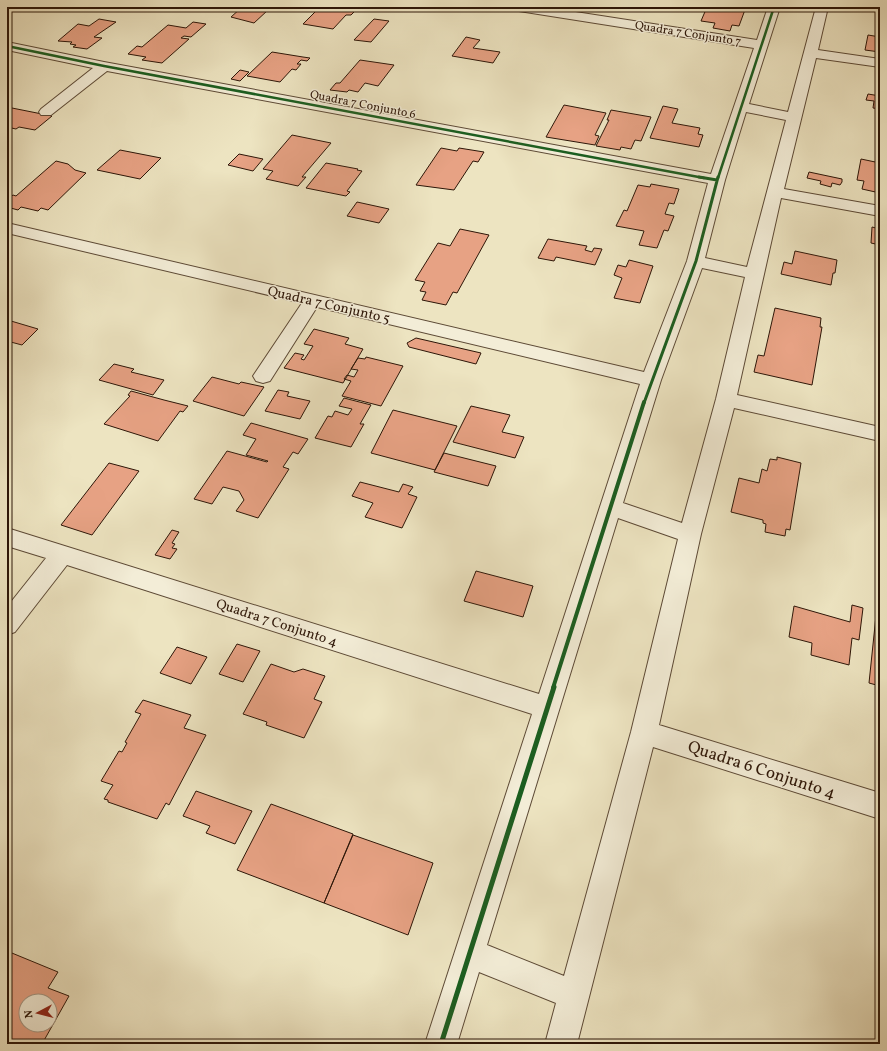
<svg xmlns="http://www.w3.org/2000/svg" width="887" height="1051" font-family="Vollkorn,serif">
<rect width="100%" height="100%" fill="#ede4c1"/>
<filter id="stains"><feTurbulence type="fractalNoise" baseFrequency=".005" numOctaves="4"/><feColorMatrix values="0 0 0 0 .2 0 0 0 0 .09 0 0 0 0 .02 0 0 0 .5 -.17"/></filter>
<radialGradient id="worn" r=".72"><stop offset=".6" stop-color="#630" stop-opacity="0"/><stop offset="1" stop-color="#630" stop-opacity=".3"/></radialGradient>
<path fill="#e7a284" stroke="#2d1608" fill-rule="evenodd" d="M68,7H97L92,11Z
M315,7H346L357,9L351,15H346L333,29L303,24L317,10L313,9Z
M707,7H746L739,26L732,25L730,31L713,28L715,23L701,21Z
M241,8L256,10L258,8L268,10L254,23L231,17Z
M99,19L116,22L94,37L102,38L87,49L73,47L76,45L70,44L72,42L58,41L78,24L89,26Z
M374,19L389,21L371,42L354,40Z
M193,22L206,24L191,37L184,36L181,38L189,39L162,63L142,60L146,57L128,54L137,46L142,47L168,25L186,28Z
M868,35L880,37V52L865,50Z
M466,37L480,40L473,48L500,52L493,63L452,56Z
M272,52L303,57L310,58L307,61L301,60L297,64H301L296,70L292,69L280,82L247,76Z
M360,60L394,65L378,86L365,83L358,92L349,90L347,92L330,90L336,83H340Z
M240,70L249,72L240,81L231,79Z
M868,94L880,96V109L873,108L874,101L866,100Z
M564,105L606,113L595,135L599,136L595,145L546,137Z
M663,106L678,109L672,123L700,128L698,134L703,135L699,147L650,138Z
M12,108L52,116L35,130L19,127L16,129L7,127V112Z
M611,110L651,117L641,141L635,140L631,149L621,147L620,150L596,146L609,120H607Z
M292,135L331,143L302,177H306L298,186L266,179L273,171L263,169Z
M441,148L457,151L459,148L484,152L478,162L473,161L454,190L416,185Z
M120,150L161,158L140,179L97,170Z
M239,154L263,159L253,171L228,165Z
M861,159L880,163V193L862,189L864,181L857,180Z
M56,161L68,164L75,170L86,173L48,210L41,208L38,211L21,207L18,210L7,207V200L13,195L16,196Z
M326,163L358,169L357,170L362,171L347,191L350,192L346,196L306,188Z
M809,172L842,179V182L840,185L832,183L831,187L820,184L821,181L807,178Z
M651,184L679,189L674,204L669,203L665,214L674,216L668,231L664,230L657,248L639,245L644,231L616,226L624,210L627,211L638,185L650,187Z
M357,202L389,209L379,223L347,216Z
M872,227L880,229V245L871,243Z
M460,229L489,235L457,293L453,292L446,305L422,300L426,292L420,291L425,282L415,280L438,243L450,246Z
M548,239L587,246L585,250L592,252L594,248L602,249L595,265L556,257L554,261L538,258Z
M795,251L837,260L835,273H833L831,285L781,274L784,262L792,264Z
M629,260L653,266L640,303L614,298L622,278L614,275L618,265L626,267Z
M775,308L821,318L820,327H822L812,385L754,372L758,355L764,356Z
M11,321L38,329L22,345L7,341V325Z
M314,329L349,338L345,344L363,349L343,383L284,368L295,353L304,355L301,359L304,360L313,346L304,344Z
M416,338L481,353L476,364L409,347L407,343Z
M366,357L403,366L381,406L342,396L351,381L344,379L347,375L354,377L358,370L351,369L358,358L365,359Z
M114,364L134,369L131,372L164,380L153,395L99,380Z
M212,377L239,384L241,382L264,387L244,416L193,401Z
M278,390L289,392L287,396L310,401L300,419L265,411Z
M131,391L164,400L188,406L183,412L180,411L158,441L104,424L130,396L128,395Z
M344,398L371,405L360,424H364L351,447L315,438L328,416L332,417L335,411L348,415L352,409L339,406Z
M471,406L510,415L502,432L524,437L515,458L453,442Z
M393,410L457,426L435,470L371,453Z
M251,423L308,439L298,454L293,452L283,467L289,469L258,518L236,511L244,500L239,491L223,487L212,504L194,499L227,451L267,462L268,461L246,455L256,439L243,435Z
M444,453L496,466L488,486L434,472Z
M777,457L801,463L790,530L786,529L785,536L765,532L766,524L763,523V520L731,512L739,478L759,483L762,469L767,471L770,459L777,460Z
M109,463L139,471L92,535L61,525Z
M360,482L399,492L403,484L413,487L408,494L417,497L402,528L365,517L373,503L352,496Z
M172,530L179,532L172,543L175,544L172,548L177,549L170,559L155,555Z
M476,571L533,586L523,617L464,601Z
M852,605L863,608L859,640L852,638L849,665L811,655L812,643L789,637L794,606L850,622Z
M877,606L880,607V686L869,683Z
M237,644L260,651L243,682L219,674Z
M177,647L207,657L191,684L160,673Z
M271,664L294,672L303,669L325,676L314,699L322,702L304,738L266,725L267,722L243,714Z
M143,700L191,715L184,728L206,735L169,805L166,803L157,819L108,802V800L104,799L113,785L101,781L119,751L122,752L127,743L125,742L141,714L135,712Z
M196,791L252,811L235,844L206,833L210,826L183,816Z
M271,804L353,834L324,903L237,870Z
M353,835L433,863L408,935L324,903Z
M7,951L58,972L48,988L69,996L42,1044H7ZM26,1001H50V1025H26Z"/>
<g fill="none" stroke-linecap="round" stroke-linejoin="round">
<g stroke="#5d4a36" stroke-width="2">
<path id="minor" d="M513,7H543L757,40L768,7H780L749,104L788,112L816,7H828L818,50L880,59V67L816,58L784,189L880,206V216L781,198L737,395L880,427V441L734,408L701,534L659,725L880,793V819L653,747L577,1044H545L556,1003L479,972L457,1044H425L532,714L67,565L15,632L7,635V607L46,558L7,546V528L539,694L640,384L317,307L270,381L263,383L256,381L253,376L302,303L7,233V223L644,372L687,261L708,183L107,71L51,115H41L39,112L41,109L93,68L7,50V42L104,62L711,174L754,48L519,11ZM746,112L786,120L747,267L705,258L725,180ZM702,268L745,277L716,399L682,523L623,503L661,380ZM618,518L678,539L631,732L564,976L487,945Z"/>
</g>
<use href="#minor" fill="#f3edd7" fill-rule="evenodd"/>
<g stroke="#f3edd7" stroke-width="4">
<path id="cycleway-far3" d="M7,46L104,66L704,178
M718,178L774,7"/>
</g>
<g stroke="#f3edd7" stroke-width="5">
<path id="cycleway-far2" d="M699,177L717,180
M644,403L696,261L718,177"/>
</g>
<g stroke="#f3edd7" stroke-width="6">
<path id="cycleway-far1" d="M553,688L644,402"/>
</g>
<g stroke="#f3edd7" stroke-width="8">
<path id="cycleway" d="M441,1044L554,687"/>
</g>
<use href="#cycleway-far3" stroke="#1b5e20" stroke-width="2.5"/>
<use href="#cycleway-far2" stroke="#1b5e20" stroke-width="3"/>
<use href="#cycleway-far1" stroke="#1b5e20" stroke-width="4"/>
<use href="#cycleway" stroke="#1b5e20" stroke-width="5"/>
</g>
<g text-anchor="middle" stroke-width="3" stroke-linejoin="round" paint-order="stroke">
<g font-size="12" fill="#2d1608" stroke="#f3edd7">
<text transform="translate(688 33) rotate(9)" y="4">Quadra 7 Conjunto 7</text>
<text transform="translate(363 104) rotate(11)" y="4">Quadra 7 Conjunto 6</text>
</g>
<g font-size="14" fill="#2d1608" stroke="#f3edd7">
<text transform="translate(329 304) rotate(13)" y="5">Quadra 7 Conjunto 5</text>
<text transform="translate(277 622) rotate(18)" y="5">Quadra 7 Conjunto 4</text>
</g>
<g font-size="17" fill="#2d1608" stroke="#f3edd7">
<text transform="translate(762 769) rotate(18)" y="6">Quadra 6 Conjunto 4</text>
</g>
</g>
<rect width="887" height="1051" fill="none" stroke="#ede4c1" stroke-width="24"/>
<rect x="8" y="8" width="871" height="1035" fill="none" stroke="#2d1608" stroke-width="2"/>
<rect x="12" y="12" width="863" height="1027" fill="none" stroke="#2d1608"/>
<g transform="translate(38 1013) rotate(263)"><circle r="19" fill="#f3edd7" stroke="#a49784"/>
<path d="M0-3L7 15L0 10L-7 15Z" fill="#8f2418"/>
<text y="-6" font-size="11" font-weight="bold" text-anchor="middle" fill="#2d1608">N</text>
</g>
<rect width="100%" height="100%" filter="url(#stains)"/>
<rect width="100%" height="100%" fill="url(#worn)"/>
</svg>
